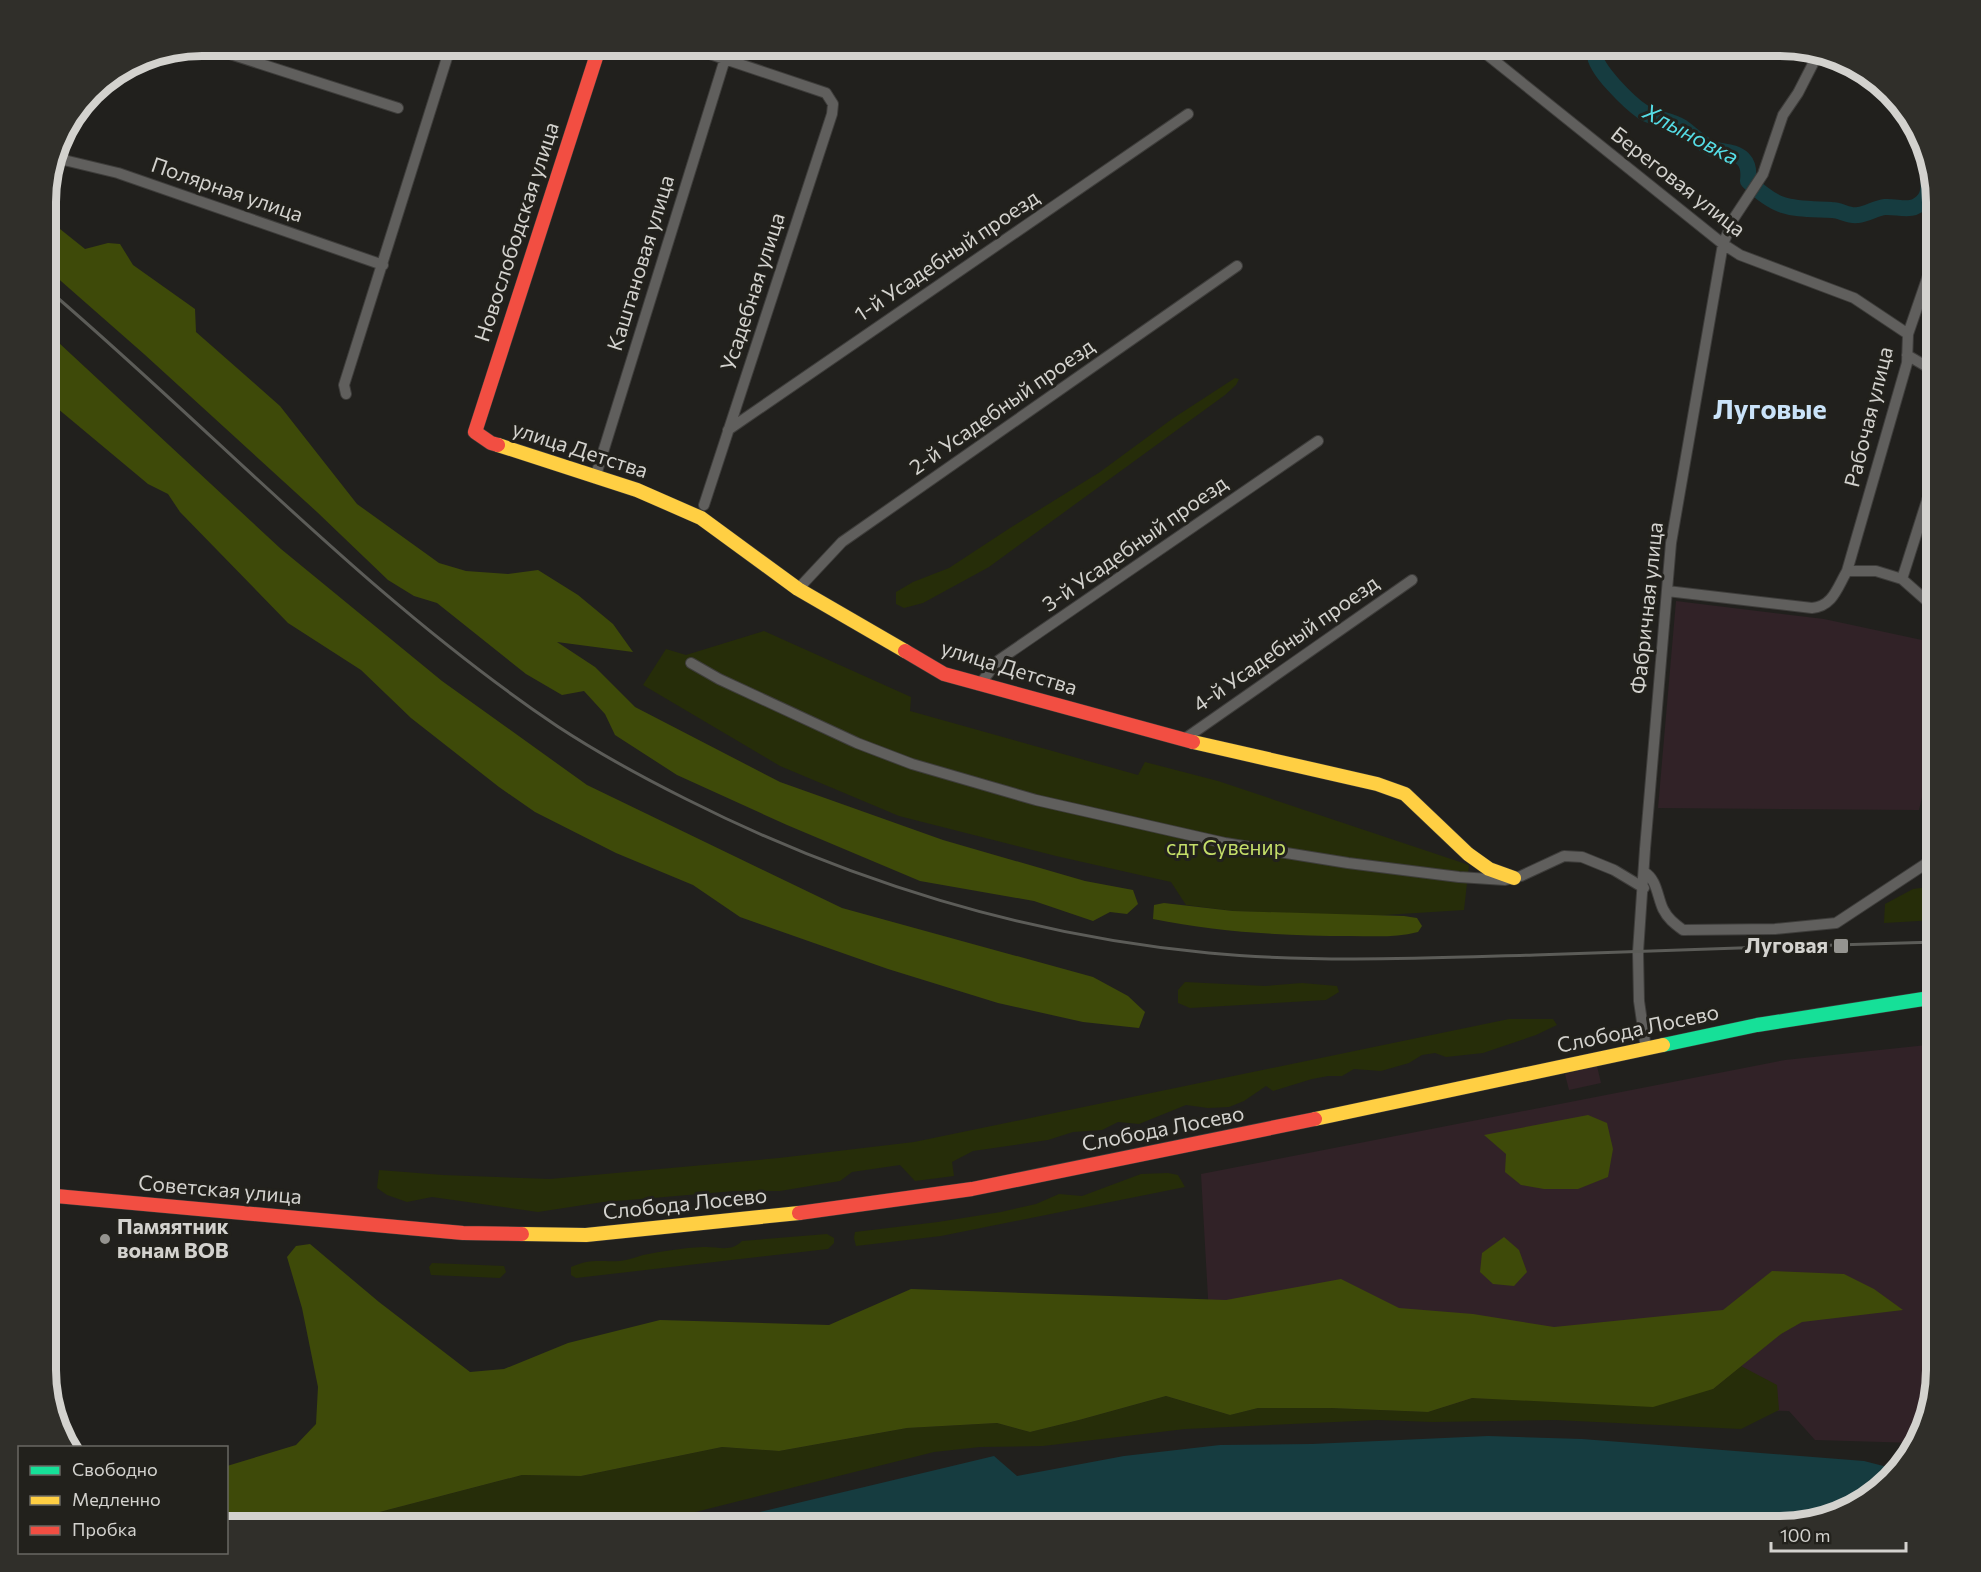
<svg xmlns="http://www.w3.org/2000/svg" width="1981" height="1572" font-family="Commissioner,sans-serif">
<rect width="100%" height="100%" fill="#21201d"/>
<path fill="#312227" d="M1676,601L1824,619L1936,643V739L1919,810L1658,808Z
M1931,1040H1936V1371L1924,1430L1916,1443L1815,1440L1789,1411L1214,1404L1201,1174L1785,1060L1927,1045Z
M1597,1066L1601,1083L1569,1090L1565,1074Z"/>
<path fill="#262d09" d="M1235,378L1239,379L1236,385L1225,395L989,567L923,603L904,608L896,604V592L913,582L949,568L1010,528L1100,472L1172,419Z
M764,631L911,697L910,711L1138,775L1145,762L1218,781L1469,865L1464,910L1368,916L1233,911L1186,905L1171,882L1056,856L899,816L780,766L643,685L666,649L686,655Z
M1936,886V920L1884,923L1885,904L1913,889Z
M1185,982L1265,986L1302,983L1337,986L1339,992L1326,1000L1190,1008L1178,1003V990Z
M1509,1019H1553L1557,1025L1536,1035L1483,1053L1446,1057L1435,1053L1422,1055L1409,1063L1381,1071L1354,1069L1342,1076H1328L1312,1079L1273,1091L1266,1086L1244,1101L1229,1107L1208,1108L1186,1105L1139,1124L1118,1122L1102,1130L1073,1132L1048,1140L973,1151L952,1162L954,1176L915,1181L900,1165L852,1172L840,1181L780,1191H734L653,1198L603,1202L538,1212L432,1197L407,1202L387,1195L377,1188L379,1170L443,1175L550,1179L779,1158L914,1142Z
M1168,1173L1178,1175L1185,1187L941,1236L856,1246L854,1238L855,1232L938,1222L1001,1212L1036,1204L1059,1194L1082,1196L1141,1174Z
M827,1234L834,1238V1243L828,1249L576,1278L571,1275V1267C592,1258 599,1262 620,1261C628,1260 636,1257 643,1255C662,1251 683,1248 703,1247C718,1246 730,1253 742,1241Z
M432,1263L504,1266L506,1272L500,1278L431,1275L429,1267Z
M1741,1366L1777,1385L1779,1410L1741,1429L1555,1420L1433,1422L1378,1420L1185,1429L1043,1446L980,1447L934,1452L636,1527H322L522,1475L581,1476L722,1447L779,1451L907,1428L997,1423L1030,1432L1079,1420L1166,1396L1230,1415L1258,1408H1331L1428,1412L1472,1398L1503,1399L1713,1389Z"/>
<path fill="#3e4a09" d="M45,217L85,249L108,243L120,244L133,265L195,309L196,332L280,406L357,504L439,563L466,571L508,574L538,570L578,595L613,624L633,652L557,642L595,667L635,707L780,782L943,840L1085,881L1133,890L1138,904L1127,914L1110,912L1093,921L1034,901L920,881L787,825L677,775L615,735L605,714L584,691L562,695L526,674L437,603L414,596L388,580L317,512L144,354L45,267Z
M45,330L281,549L442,681L587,785L842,908L1093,977L1128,996L1145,1012L1139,1028L1083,1022L998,1003L888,969L740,917L693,885L616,853L535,812L499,787L411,718L361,670L288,623L180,512L168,494L148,484L45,398Z
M1164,903L1233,911L1404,916L1417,918L1422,926L1418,932C1395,938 1373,936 1350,936C1284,936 1217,932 1153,919L1154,905Z
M1588,1115L1607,1123L1613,1149L1608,1177L1578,1189H1544L1521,1185L1505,1172L1506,1154L1484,1135Z
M1504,1237L1519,1250L1527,1272L1514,1286L1493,1284L1480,1272L1482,1253Z
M310,1244L379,1302L470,1372L504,1369L568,1343L660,1320L829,1325L911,1289L1226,1300L1341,1279L1399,1308L1473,1314L1554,1327L1723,1310L1772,1271L1844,1274L1874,1289L1903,1310L1802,1322L1781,1334L1713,1389L1653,1407L1472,1398L1428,1412L1331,1408H1258L1230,1415L1166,1396L1079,1420L1030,1432L997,1423L907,1428L779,1451L722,1447L581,1476L522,1475L322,1527H227V1466L296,1445L316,1424L318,1387L302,1308L287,1257L296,1246Z"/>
<path fill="#163c40" d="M1488,1436L1582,1439L1864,1461L1899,1470L1848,1511L1779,1527H697L994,1456L1017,1476L1124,1456L1220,1445L1312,1444Z"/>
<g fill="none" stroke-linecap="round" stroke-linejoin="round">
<path stroke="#163c40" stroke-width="16" d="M1616,45L1595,53C1592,67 1631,104 1643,112C1655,119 1671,120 1682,127C1692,134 1701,144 1713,149C1722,152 1735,151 1743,159C1749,165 1749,173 1748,181C1779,211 1791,208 1832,210C1841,210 1849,217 1858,215C1867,214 1876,208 1885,207C1899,206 1912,214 1924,200C1931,192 1927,183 1930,174"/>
<g stroke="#3e3d3b" stroke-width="12">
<path id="street" d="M202,45L398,108
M683,45L826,93L833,104L832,114L704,505
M1475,45L1723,244L1740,255L1854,298L1908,334
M1795,48L1815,61
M55,156L68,161L118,173L383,265
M57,156L65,127
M1907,355L1936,372
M346,394L344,385L451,45
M728,430L1188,114
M595,478L725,59
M1847,571L1907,363L1908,334L1929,273
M1902,579L1936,472
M798,589L842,542L1237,266
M1667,591L1812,608C1833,606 1837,588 1847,571H1876L1902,579L1936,609
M691,663L719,679L857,743L912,764L1036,800L1225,843L1348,863L1459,877L1505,880L1521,876L1564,856L1582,857L1614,870L1644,888
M979,685L999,660L1318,441
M1183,740L1412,580
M1644,872C1657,879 1657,896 1663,909C1668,919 1675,924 1683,930L1775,929L1836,923L1936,857
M1646,1049L1639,1001L1638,952L1645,849L1671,543L1723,244L1734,218L1763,174L1783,115L1798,93L1819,52"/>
</g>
<g stroke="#3e3d3b" stroke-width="15">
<path id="fast" d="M1663,1045L1757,1025L1936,997"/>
</g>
<g stroke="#3e3d3b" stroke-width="15">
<path id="slow" d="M498,445L637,490L701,518L798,589L905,651
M1193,742L1377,784L1405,794L1468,854L1489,869L1514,878
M1315,1119L1663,1045
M522,1234L586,1235L799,1213"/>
</g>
<g stroke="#3e3d3b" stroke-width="15">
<path id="jam" d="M498,445L491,443L475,432L600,45
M905,651L944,674L1193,742
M45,1195L463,1233L522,1234
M799,1213L972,1189L1315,1119"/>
</g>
<use href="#street" stroke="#605f5d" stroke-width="10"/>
<use href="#fast" stroke="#16e098" stroke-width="14"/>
<use href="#slow" stroke="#ffcf43" stroke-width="14"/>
<use href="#jam" stroke="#f24e42" stroke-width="14"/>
<path stroke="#5c5c58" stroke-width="3" d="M45,287C216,433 370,600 557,726C598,753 642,777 686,799C848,881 1027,936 1209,953C1317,963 1427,958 1535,955C1669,950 1802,946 1936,942"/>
</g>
<g fill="#959490" stroke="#22211c" stroke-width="2">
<rect x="1833" y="938" width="16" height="16" rx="3"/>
<circle cx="105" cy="1239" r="6"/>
</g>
<g text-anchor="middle" stroke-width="6" stroke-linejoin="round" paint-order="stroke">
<g font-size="21" fill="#d3d2ce" stroke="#22211c">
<text transform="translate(1678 182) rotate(38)" y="7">Береговая улица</text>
<text transform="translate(227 190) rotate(19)" y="7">Полярная улица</text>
<text transform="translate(517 232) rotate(-72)" y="7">Новослободская улица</text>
<text transform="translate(947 256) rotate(-34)" y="7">1-й Усадебный проезд</text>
<text transform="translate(641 263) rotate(-73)" y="7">Каштановая улица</text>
<text transform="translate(753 292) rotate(-72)" y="7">Усадебная улица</text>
<text transform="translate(1002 407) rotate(-35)" y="7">2-й Усадебный проезд</text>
<text transform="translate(1869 417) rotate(-76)" y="7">Рабочая улица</text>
<text transform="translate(580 450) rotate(18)" y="7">улица Детства</text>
<text transform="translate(1135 544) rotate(-35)" y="7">3-й Усадебный проезд</text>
<text transform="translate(1647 608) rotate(-84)" y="7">Фабричная улица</text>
<text transform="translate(1286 644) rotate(-35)" y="7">4-й Усадебный проезд</text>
<text transform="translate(1009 668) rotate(17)" y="7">улица Детства</text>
<text transform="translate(1638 1029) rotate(-12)" y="7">Слобода Лосево</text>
<text transform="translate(1163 1129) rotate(-11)" y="7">Слобода Лосево</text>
<text transform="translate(220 1190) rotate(5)" y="7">Советская улица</text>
<text transform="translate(685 1204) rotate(-6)" y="7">Слобода Лосево</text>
</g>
<g font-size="21" fill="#c4dd69" stroke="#22211c">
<text x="1226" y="855">сдт Сувенир</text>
</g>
<g font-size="21" font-weight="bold" fill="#d3d2ce" stroke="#22211c" text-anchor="end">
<text x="1828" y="953">Луговая</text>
<text x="117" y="1234" text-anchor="start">Памяятник<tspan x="117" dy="24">вонам ВОВ</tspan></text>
</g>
<g font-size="22" font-style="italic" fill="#55dde6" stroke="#22211c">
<text transform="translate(1691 134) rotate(28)" y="8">Хлыновка</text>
</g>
<g font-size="27" font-weight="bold" fill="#cae3f9" stroke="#22211c">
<text x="1770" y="419">Луговые</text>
</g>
</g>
<path d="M0 0H1981V1572H0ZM202 56H1780A146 146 0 0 1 1926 202V1370A146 146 0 0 1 1780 1516H202A146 146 0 0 1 56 1370V202A146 146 0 0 1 202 56Z" fill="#302f2a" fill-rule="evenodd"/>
<path fill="none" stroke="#d3d2ce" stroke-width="8" d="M202 56H1780A146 146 0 0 1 1926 202V1370A146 146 0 0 1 1780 1516H202A146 146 0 0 1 56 1370V202A146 146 0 0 1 202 56Z"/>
<rect x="18" y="1446" width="210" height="108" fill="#22211c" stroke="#696863" stroke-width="1.5"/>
<rect x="30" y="1466" width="30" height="9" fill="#16e098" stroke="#696863" stroke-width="1.5"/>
<text x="72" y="1476" font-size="18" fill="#d3d2ce">Свободно</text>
<rect x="30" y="1496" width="30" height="9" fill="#ffcf43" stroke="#696863" stroke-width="1.5"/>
<text x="72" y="1506" font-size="18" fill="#d3d2ce">Медленно</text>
<rect x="30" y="1526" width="30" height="9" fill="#f24e42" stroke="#696863" stroke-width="1.5"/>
<text x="72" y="1536" font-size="18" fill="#d3d2ce">Пробка</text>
<path d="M1771 1542v9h135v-9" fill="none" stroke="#d3d2ce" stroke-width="3"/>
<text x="1780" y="1542" font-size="18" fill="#d3d2ce" stroke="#22211c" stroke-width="4.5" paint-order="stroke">100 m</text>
</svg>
